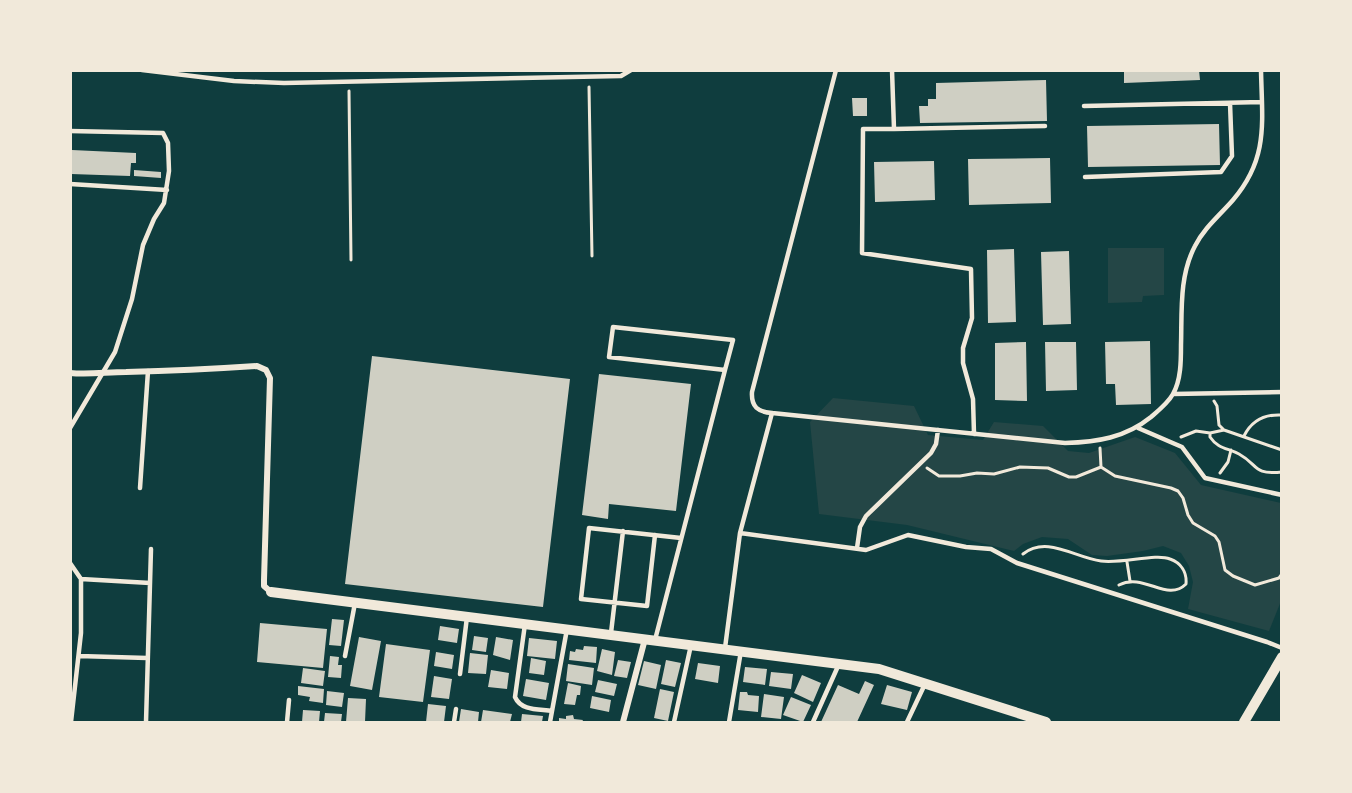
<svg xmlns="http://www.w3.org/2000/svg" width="1352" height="793" font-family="'Noto Sans',sans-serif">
<rect width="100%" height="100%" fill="#0f3d3e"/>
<path fill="#244646" d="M1108,248H1164V295L1143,296L1142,302L1108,303Z
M833,398L914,406L928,435L983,440L994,422L1043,426L1068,451L1089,453L1135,437L1175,453L1201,485L1281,503V601L1269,631L1188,609L1193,582L1189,566L1181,553L1163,546L1143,551L1107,556L1092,555L1068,539L1042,537L1023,544L1014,551L907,525L819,514L810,422Z"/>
<path fill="#cfcfc3" d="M1124,70H1199L1200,80L1124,83Z
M1046,80L1047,121L920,123L919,106H928V99H936V83Z
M852,98H867V116H853Z
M1219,124L1220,165L1088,167L1087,126Z
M72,150L136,153V163H131L130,176L71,174Z
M1050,158L1051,203L969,205L968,159Z
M934,161L935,200L875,202L874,162Z
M134,170L161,172V178L134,176Z
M1014,249L1016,322L988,323L987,250Z
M1069,251L1071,324L1043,325L1041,252Z
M1150,341L1151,404L1116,405L1115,384H1106L1105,342Z
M1026,342L1027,401L995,400V343Z
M1045,342H1076L1077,390L1046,391Z
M372,356L570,379L543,607L345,584Z
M599,374L691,384L676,511L609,504L608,519L582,515Z
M332,619L344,620L341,646L329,645Z
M260,623L327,629L323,668L257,662Z
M440,626L459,629L457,643L438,640Z
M474,636L488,638L486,652L472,650Z
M359,637L381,641L372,690L350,686Z
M496,637L513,640L510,660L493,655Z
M529,638L557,641L555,659L527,656Z
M386,644L430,650L423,702L379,697Z
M584,646L597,647L596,663L569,660L570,651L575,652L576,649L583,650Z
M602,649L615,652L612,675L597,671Z
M436,652L454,655L452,669L434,666Z
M470,653L488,655L486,674L468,673Z
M330,656L339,657L338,665H342L341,678L328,677Z
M531,658L546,661L544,675L529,673Z
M618,660L631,662L627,678L614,676Z
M666,660L681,663L675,687L661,684Z
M644,661L661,665L656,689L638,685Z
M698,663L720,666L718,683L695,679Z
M568,664L594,668L592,685L566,681Z
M745,667L767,669L765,685L743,682Z
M303,668L325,671L323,686L301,683Z
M491,670L509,673L507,689L488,687Z
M771,672L793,674L791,689L769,686Z
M802,675L821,683L813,702L794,693Z
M434,676L452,679L449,699L431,697Z
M526,679L549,683L546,700L523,696Z
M598,680L617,684L614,696L595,692Z
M865,681L874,685L857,722H821L838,685L859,694Z
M568,683L581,686L580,695H577L575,705L564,704Z
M887,685L912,692L907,710L881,704Z
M298,686L324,689L323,703L309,701L310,697L298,695Z
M660,689L674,692L668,721L654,718Z
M327,691L344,693L342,707L326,705Z
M740,692H747L748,695L759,696L758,712L738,710Z
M764,694L784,697L781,719L761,717Z
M592,696L611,700L609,712L590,708Z
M791,697L811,705L803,722L783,715Z
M348,698L366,699L365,722H346Z
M428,704L446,706L444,722H426Z
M461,709L479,712L478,722H459Z
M303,710L320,711L319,722H302Z
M483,710L512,714L510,722H481Z
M325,713L342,714L341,722H324Z
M522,714L543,716L542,722H521Z
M573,715L574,719L583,720L582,722H559V718L566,719V716Z"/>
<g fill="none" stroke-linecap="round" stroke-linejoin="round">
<path stroke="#f1e9da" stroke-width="3" d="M589,87L592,256
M349,91L351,260
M1214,401L1217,406L1219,425L1224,430
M1210,433V437C1218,449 1228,448 1239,454C1259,465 1252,475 1282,472
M1244,436C1252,420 1265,414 1282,415
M1181,437L1196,431L1210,433L1224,430L1282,450
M1100,448L1101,467
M927,468L939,476H960L977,473L994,474L1020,467L1048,468L1069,477H1076L1101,467L1115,476L1171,488L1178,491L1183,498L1188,515L1193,523L1215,536L1219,542L1225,570L1233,576L1255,585L1279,578L1282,574
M1220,473L1228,462L1231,450
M1023,554C1047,535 1075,558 1101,561C1122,564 1156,553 1170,559C1181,563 1187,572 1186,584C1167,603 1144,572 1119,585
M1127,562L1130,581"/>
<path stroke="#f1e9da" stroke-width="4.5" d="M142,70L234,81L284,83L621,76L631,70
M836,70L752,392C751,407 758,412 772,413L1065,443C1097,442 1125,438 1151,417C1158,411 1168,403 1173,394C1181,380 1181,361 1181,345C1182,312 1179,276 1195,246C1204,228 1220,215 1233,200C1269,158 1262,122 1261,70
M892,70L894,129H863L862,253L971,269L972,318L963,348V363L973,399L974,434
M1084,106L1262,102
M894,129L1045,126
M70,131L163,133L168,143L169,171L164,203L154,219L143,245L132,299L115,352L70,428
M1085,177L1221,172L1232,156L1230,103
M70,184L167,190
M1173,394L1282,392
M1138,428L1182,447L1205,478L1282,495
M140,488L148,371
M740,533L866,550L908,535L966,547L991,549L1017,563L1267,642L1282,648
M655,535L647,606L581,599L589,528L681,538
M857,548L860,527L866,516L931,453L936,444L938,430
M70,563L81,579V633L71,722
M81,579L150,583
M525,624L515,697C521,711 539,709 552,711
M611,633L623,531
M655,640L725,370L733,340L613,327L609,357L725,370
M725,648L740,533L772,413
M79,656L147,658
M345,656L355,603
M460,674L467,617
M146,722L151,549
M287,722L289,700
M454,722L456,709
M550,722L567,629
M674,722L691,645
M729,722L741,651
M813,722L839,664
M907,722L925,684"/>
<path stroke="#f1e9da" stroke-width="6" d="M70,373C89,375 107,372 126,372C170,371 213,369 257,366L266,370L270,378L264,580V586L271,592
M623,722L645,639"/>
<path stroke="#f1e9da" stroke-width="10" d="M271,592L879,669L1046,722
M1244,722L1282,657"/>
</g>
<rect width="1352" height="793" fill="none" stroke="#f1e9da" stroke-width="144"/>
</svg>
